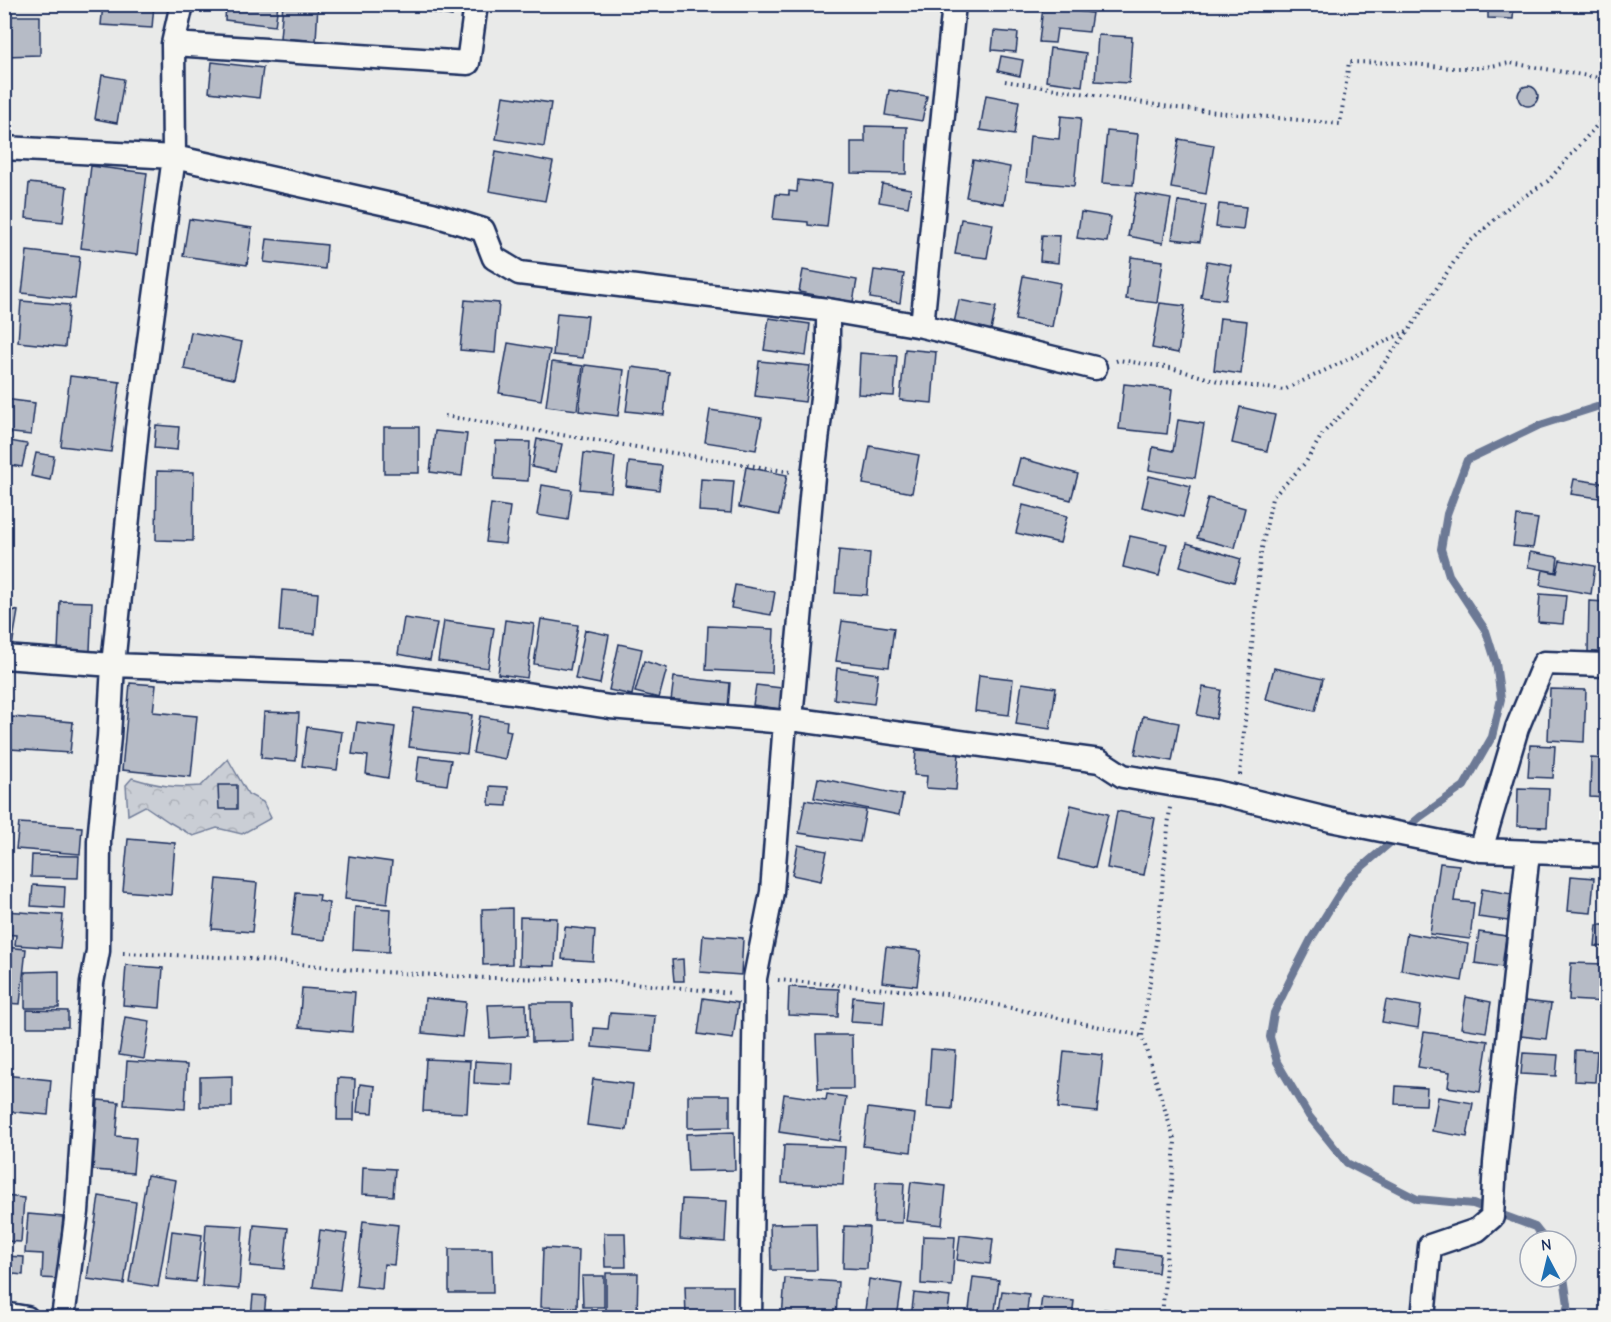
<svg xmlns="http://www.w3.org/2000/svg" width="1611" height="1322" font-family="'Comic Neue',sans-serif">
<defs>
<pattern id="forest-crowns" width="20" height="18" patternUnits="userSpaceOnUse" patternTransform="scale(1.5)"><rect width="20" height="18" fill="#caced5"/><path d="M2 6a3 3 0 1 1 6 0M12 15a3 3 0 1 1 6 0" fill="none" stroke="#adb1b9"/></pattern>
</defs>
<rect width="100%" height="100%" fill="#e9eae9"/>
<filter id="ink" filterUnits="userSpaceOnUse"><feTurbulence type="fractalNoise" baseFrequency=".0167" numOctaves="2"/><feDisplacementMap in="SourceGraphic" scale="12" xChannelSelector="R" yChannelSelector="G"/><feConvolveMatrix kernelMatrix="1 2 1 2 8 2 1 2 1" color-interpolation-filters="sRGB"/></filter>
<g filter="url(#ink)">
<path fill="url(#forest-crowns)" stroke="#727e9a" stroke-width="1.5" d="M228,759L248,794L263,802L271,818L242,834L217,828L193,836L169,822L145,806L128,815L126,785L132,778C158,786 174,788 201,786Z"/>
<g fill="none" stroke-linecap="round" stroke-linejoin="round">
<path stroke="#6c7995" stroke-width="8" d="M1546,1241L1535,1227L1473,1204L1417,1199L1347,1163L1309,1116L1277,1062L1270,1037L1274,1013L1291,978L1311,939L1349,878L1420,817L1464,786L1492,737L1501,699L1496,663L1486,631L1449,575L1441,549L1447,514L1467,460L1540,425L1606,404
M1564,1318L1568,1305L1564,1277"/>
</g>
<path fill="#b6bbc6" stroke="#1b2f5e" stroke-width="1.5" d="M103,4H154L152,28L101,25Z
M226,4H278L275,26L225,20Z
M283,4H318L316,41L280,38Z
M415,4H454L452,16L414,9Z
M1488,4H1514L1513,19L1488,18Z
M1043,7L1092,13L1089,32L1057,29L1055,43L1039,42Z
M4,16H40V55L4,56Z
M994,31L1018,33L1016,52L992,50Z
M1098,35L1132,37L1129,83L1095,81Z
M1050,48L1086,53L1082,86L1046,81Z
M1001,56L1023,60L1020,76L998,71Z
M212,62L263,68L259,98L209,92Z
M102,75L124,79L117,123L95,119Z
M1518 96a10 10 0 1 1 20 0a10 10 0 1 1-20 0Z
M889,90L927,96L922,121L885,115Z
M986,95L1019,101L1014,135L980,130Z
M503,96L551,103L544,147L496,139Z
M1061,116L1081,118L1074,186L1026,181L1030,136L1059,139Z
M865,126L907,127L906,174L851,173V142H865Z
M1107,131L1138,134L1133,185L1102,183Z
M1179,139L1214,145L1206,194L1171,188Z
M496,151L553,162L545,201L489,191Z
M973,160L1010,167L1004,204L966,197Z
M91,166L147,173L137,255L81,248Z
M798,180L832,184L827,227L808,225V222L773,219L776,194L789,195V191L797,192Z
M29,183L67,187L63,222L26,218Z
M882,184L911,189L908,207L879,202Z
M1136,193L1171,199L1163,243L1128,236Z
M1178,201L1206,205L1200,242L1172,239Z
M1219,204L1246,207L1243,230L1216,227Z
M1081,212L1111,217L1107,242L1077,238Z
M189,219L252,228L247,265L183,256Z
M961,219L993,224L987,258L955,254Z
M1042,235L1060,236L1058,263L1040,261Z
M267,239L327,245L325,269L264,262Z
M27,251L80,257L75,299L22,293Z
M1131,257L1163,261L1157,303L1126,299Z
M1207,261L1231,265L1225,300L1201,297Z
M803,270L857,280L853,302L799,292Z
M874,270L904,274L900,303L870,298Z
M1023,276L1060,283L1052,327L1015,320Z
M465,300L499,303L495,353L460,350Z
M959,300L996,307L991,330L954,323Z
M21,301L69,305L65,347L18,342Z
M1160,303L1185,306L1178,353L1152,348Z
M557,313L588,316L583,358L553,355Z
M769,318L810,324L806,356L764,350Z
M1220,318L1247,321L1241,374L1214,370Z
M191,332L242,342L234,379L184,369Z
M508,343L550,350L541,400L499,393Z
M905,349L936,352L932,403L900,400Z
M860,353L897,356L894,396L858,394Z
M759,361L810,366L805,402L755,396Z
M552,362L583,366L577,410L546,406Z
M585,365L624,370L618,416L579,411Z
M632,367L669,372L664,415L626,411Z
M70,376L120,382L111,452L61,446Z
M1124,384L1172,389L1167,434L1119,429Z
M4,399L35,403L31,435L4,432Z
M1240,407L1275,415L1267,451L1232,443Z
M710,410L762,418L756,450L705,442Z
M1178,420L1204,424L1195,478L1149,470L1153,447L1173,451Z
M156,425L179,427L177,450L154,448Z
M384,427H419V473H384Z
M435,431L467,434L462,476L430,472Z
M537,439L562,444L556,472L532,467Z
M4,440L27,444L22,467L4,464Z
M496,441L530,442L528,481L494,479Z
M870,446L919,455L912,493L863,484Z
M36,453L54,456L50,480L31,476Z
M584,453L615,457L611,492L580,489Z
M1020,458L1078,474L1071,500L1013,485Z
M629,462L662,466L659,490L626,486Z
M746,467L787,475L779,515L739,507Z
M157,471L194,472L193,541L156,540Z
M1149,476L1191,486L1183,517L1142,507Z
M701,479L734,481L731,513L699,511Z
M1574,479L1606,484V499L1571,494Z
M542,485L572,490L568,520L537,515Z
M1208,498L1245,508L1235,548L1197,538Z
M491,504L510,507L505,544L486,542Z
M1023,505L1067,516L1060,543L1016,533Z
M1517,516L1538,519L1533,548L1513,546Z
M1130,536L1167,544L1159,576L1123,567Z
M1187,543L1241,559L1234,582L1180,566Z
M839,550L870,553L867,595L835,593Z
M1530,552L1558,557L1556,572L1528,567Z
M1560,560L1595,566L1591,594L1540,585L1543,570L1557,573Z
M735,585L775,592L771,615L731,608Z
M282,590L318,593L315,634L279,631Z
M1540,594L1566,596L1563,624L1538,622Z
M60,601L92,602L90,651H58Z
M1589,601L1606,602V653H1588Z
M4,609L18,611L12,646L4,644Z
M404,618L437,623L430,660L398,654Z
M541,619L578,625L570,670L534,664Z
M505,620L534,624L527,678L498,674Z
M444,621L494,628L488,668L438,661Z
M842,621L894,628L889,667L836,661Z
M708,626L774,629L772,673L706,670Z
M585,630L609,635L600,684L575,679Z
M619,644L642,649L632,695L609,690Z
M644,661L667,668L659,698L635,692Z
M837,668L878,674L874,704L834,699Z
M1274,668L1323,679L1315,711L1266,699Z
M979,675L1013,679L1009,715L975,711Z
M674,677L730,683L728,708L671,701Z
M130,683L156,685L153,712L197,716L191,777L122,770Z
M1022,683L1056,688L1050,729L1016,724Z
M756,685L790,689L787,710L753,705Z
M1203,687L1221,690L1216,719L1197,715Z
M1550,689L1586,690L1584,742L1548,740Z
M414,708L472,715L467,754L409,747Z
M264,712L299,713L296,761L261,758Z
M480,716L507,721L506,730L511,731L505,759L473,753Z
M1143,716L1179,723L1172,761L1135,754Z
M12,717L73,722L70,753L10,749Z
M357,722L395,727L388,778L366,774L368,756L352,754Z
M307,727L342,732L337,770L302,766Z
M1530,745L1555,746L1553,778L1528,777Z
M916,750L959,753L956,790L926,788L927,776L914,775Z
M419,756L451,760L447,785L416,781Z
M1591,758L1606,759V798L1590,797Z
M818,778L903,795L899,815L814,798Z
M218,785H237V809H219Z
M490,786L508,787L507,806L489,805Z
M1518,788L1549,789L1547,827L1517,826Z
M805,800L866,810L860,842L799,833Z
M1071,805L1108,814L1095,868L1059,859Z
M1117,811L1155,818L1144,875L1107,868Z
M19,823L82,827L80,854L16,849Z
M128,839L175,843L171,895L123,891Z
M798,845L827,851L821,881L792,875Z
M32,855L79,856L78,878L31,877Z
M349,856L392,862L387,904L345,899Z
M1440,863L1459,865L1454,901L1474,903L1470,939L1430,934Z
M1571,876L1594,878L1591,913L1568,911Z
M217,879L257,883L252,932L212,929Z
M33,885L65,887L64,908L31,906Z
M1482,889L1512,894L1508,921L1478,917Z
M296,893L320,895L319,901L329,903L325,940L291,936Z
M355,907L391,909L389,952L353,950Z
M512,908V964L483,965L482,909Z
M5,911L63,915L60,948L15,945L16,935L4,934Z
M520,917L557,918L555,966L519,965Z
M1597,925H1606V947L1595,946Z
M565,927L595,930L593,961L562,959Z
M1479,932L1506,936L1502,967L1475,963Z
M1407,933L1468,944L1462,981L1401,970Z
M703,935L743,938L741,975L700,972Z
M4,947L26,949L20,1004L4,1003Z
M886,947L921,951L917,986L882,982Z
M683,959L684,981H674L672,960Z
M1571,963L1606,964V1002L1569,1000Z
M126,965L163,968L160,1008L123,1005Z
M59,971V1008H25V972Z
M789,987L839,989L838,1017L788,1015Z
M302,988L355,992L352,1032L299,1027Z
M853,997L885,1000L883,1024L851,1022Z
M1466,997L1491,1002L1486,1032L1461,1028Z
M425,998L466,1002L462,1037L422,1033Z
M703,998L738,1003L733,1039L698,1034Z
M1386,1000L1421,1006L1418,1028L1382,1022Z
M1525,1001L1551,1004L1546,1039L1521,1036Z
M531,1003H572L573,1041L532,1042Z
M526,1004L527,1036L490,1038L488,1005Z
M27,1010L68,1011V1027H27Z
M610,1013L655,1016L652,1052L592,1047L594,1028L608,1029Z
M125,1017L150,1021L144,1059L119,1055Z
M1424,1032L1488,1041L1480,1092L1448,1087L1450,1072L1418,1067Z
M816,1035H852L853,1089H818Z
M931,1049L956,1051L952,1109L927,1107Z
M1575,1050L1597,1051L1595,1082L1574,1081Z
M1064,1051L1103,1055L1097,1112L1058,1108Z
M1523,1053L1558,1055L1556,1076L1521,1074Z
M426,1059L470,1061L467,1113L423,1111Z
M127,1061L187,1065L185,1109L124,1105Z
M475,1061L513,1063L512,1085L474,1083Z
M4,1075L51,1080L48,1115L4,1111Z
M232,1076V1107H200V1077Z
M338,1078L355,1079L354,1120H337Z
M593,1079L633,1084L627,1130L587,1125Z
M360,1084L375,1086L373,1113L357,1112Z
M1396,1086L1427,1088L1426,1105L1395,1104Z
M784,1094L826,1100L827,1094L846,1097L840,1141L779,1132Z
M688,1095H730V1127L688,1128Z
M1438,1097L1473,1103L1467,1137L1432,1131Z
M98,1100L119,1102L116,1136L136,1138L133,1173L93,1170Z
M868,1108L915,1114L911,1152L863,1146Z
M734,1132L735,1170L688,1171L686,1134Z
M784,1145L845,1147L843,1185L782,1183Z
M363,1167L395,1169L393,1196L362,1194Z
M147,1175L176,1180L158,1287L129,1282Z
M876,1182L904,1183L902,1223L874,1222Z
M911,1182L946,1186L942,1225L906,1221Z
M4,1196L24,1198L21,1242L4,1241Z
M99,1196L136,1202L124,1284L87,1279Z
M682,1199L727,1201L725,1242L680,1239Z
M28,1214L63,1217L58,1279L42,1278L43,1254L25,1253Z
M363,1221L398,1225L394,1265L384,1264L382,1289L356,1286Z
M816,1223L817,1270H771L770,1224Z
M206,1224L243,1226L239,1289L202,1286Z
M254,1225L288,1228L284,1269L250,1266Z
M844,1226L869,1227L867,1269L843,1268Z
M320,1230L347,1234L340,1290L313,1287Z
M172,1231L202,1235L196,1282L166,1279Z
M604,1233H625L626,1267H605Z
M960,1235L993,1239L990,1264L957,1260Z
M923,1236L955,1237L952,1286L921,1284Z
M543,1248L579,1250L577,1308L541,1307Z
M449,1249H492L493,1293H449Z
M1118,1249L1160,1254L1158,1273L1116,1269Z
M4,1256L24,1257L23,1275L4,1273Z
M606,1273H638L637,1316L606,1315Z
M582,1276H604V1307H583Z
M973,1277L999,1280L994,1318H968Z
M785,1278L838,1282L836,1318H782Z
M869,1279L902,1284L897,1318H864Z
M685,1286H733V1318H686Z
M1002,1291L1029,1294L1026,1318H998Z
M914,1293L950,1297L947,1318H911Z
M253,1295L266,1296L264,1318L251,1317Z
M1042,1297L1074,1301L1072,1318H1039Z
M1104,1309L1146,1315V1318H1102Z"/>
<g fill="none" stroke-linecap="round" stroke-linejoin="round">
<g stroke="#1b2f5e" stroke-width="27">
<path id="minor" d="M173,44L468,63L476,4
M4,148L174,157L432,214L483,230L494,258L519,273L828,310L922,326L1095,368
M922,326L954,4
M4,657L113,665L382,675L512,692L610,707L785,722
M791,719L1100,761L1123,776L1216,792L1331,820L1481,850L1606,855
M1481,850L1517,728L1544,663L1606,665
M4,1314L27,1318
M63,1318L77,1212L92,983L98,951L99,841L109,737L113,665L137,429L174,157L173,44L182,4
M750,1318L755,978L772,892L785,722L791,719L813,476L828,346V310
M1423,1318L1430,1246L1477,1230L1492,1217L1495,1163L1528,852"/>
</g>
<path stroke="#1b2f5e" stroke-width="4" stroke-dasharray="1.5 4.5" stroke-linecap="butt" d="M1005,81L1176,108L1340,124L1349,62L1404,63L1451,68H1478L1510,63L1606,79
M1116,361L1119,360L1171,368L1225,383L1284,390L1407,331
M445,416L791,472
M1240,775L1260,558L1272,498L1306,462L1323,433L1358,398L1409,330L1464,247L1511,205L1548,181L1606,115
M123,953L241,958L367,971L486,978L591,979L731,993
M778,980L946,994L1142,1036
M1162,1318L1175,1142L1142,1036L1159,921L1170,807"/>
<use href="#minor" stroke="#f6f6f2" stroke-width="22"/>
</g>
</g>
<rect width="1611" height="1322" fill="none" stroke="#f6f6f2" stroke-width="24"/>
<rect x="12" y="12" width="1587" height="1298" fill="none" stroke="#1b2f5e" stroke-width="2" filter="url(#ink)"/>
<g transform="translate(1548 1259) rotate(353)"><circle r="28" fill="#f6f6f2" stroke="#9ea6b7" stroke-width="1.5"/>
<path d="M0-4.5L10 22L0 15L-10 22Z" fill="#1f6fb2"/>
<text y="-9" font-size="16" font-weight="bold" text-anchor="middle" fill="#1b2f5e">N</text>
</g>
</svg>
